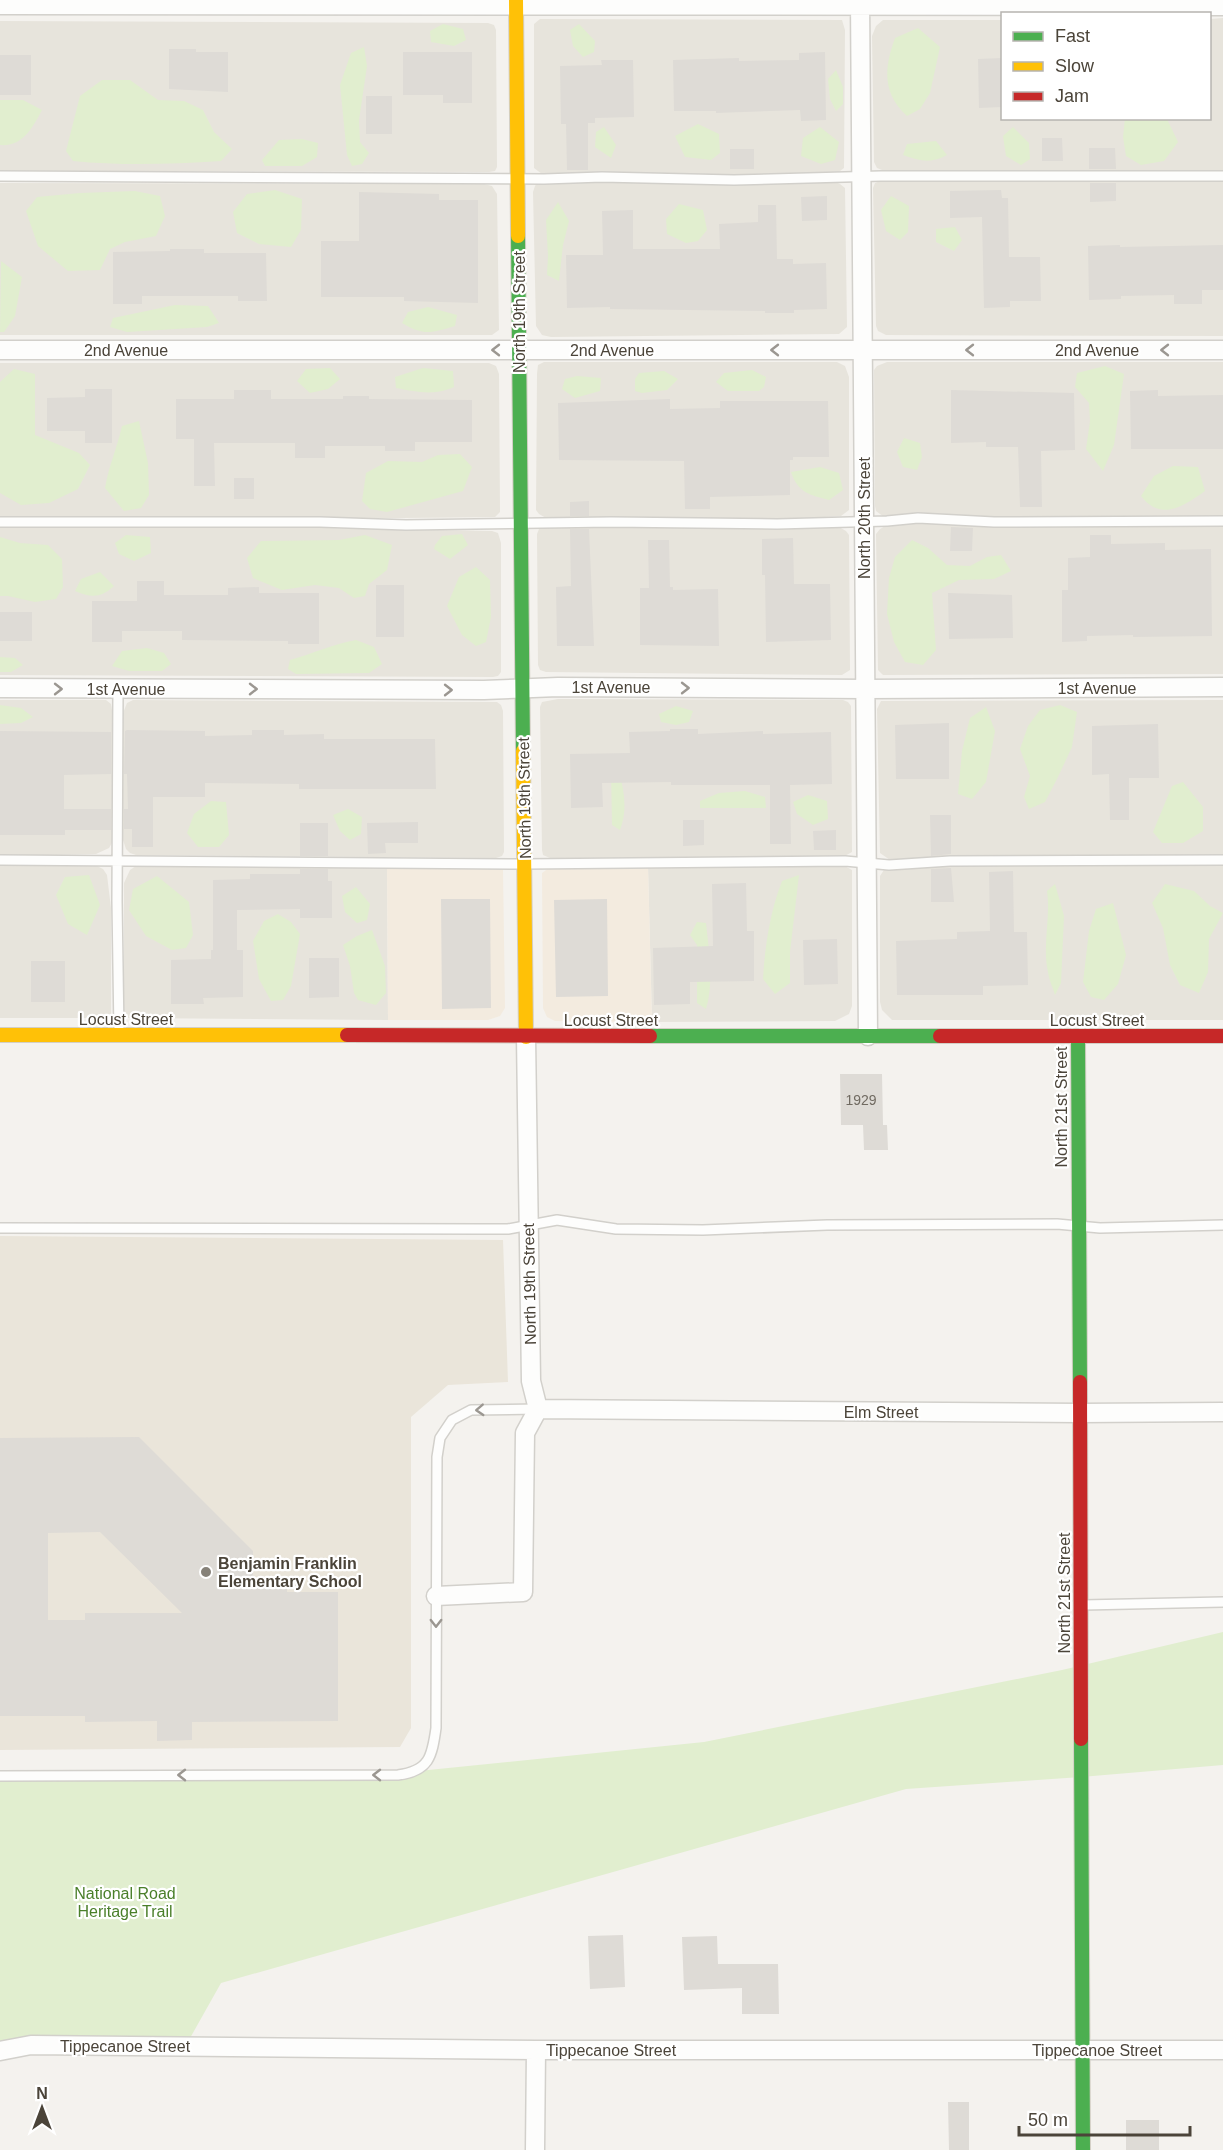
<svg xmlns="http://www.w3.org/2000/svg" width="1223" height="2150" font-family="Helvetica,sans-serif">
<rect width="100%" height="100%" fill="#f4f2ee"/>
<path fill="#e7e4dc" d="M1223,18V170H882L877,168L874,162L872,36L876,26L883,20H1002V118H1210V19Z
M540,19L842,20L845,30L844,168L836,174L656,176L599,174H542L534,168V24Z
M0,21L488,23L494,25L496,30L497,167L495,171L489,172L0,171Z
M599,180L653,183L836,182L840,184L845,188L847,327L839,334L551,337L542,335L536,326L533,192L535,186L537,183Z
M883,180L1223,181V336L886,335L878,331L876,326L873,188L875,183Z
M0,183L484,184L492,186L497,194L499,330L492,335H0Z
M544,362H837L845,366L849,377V510L841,516L775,520L546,518L539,514L536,510L537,374L538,365Z
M887,362H1223V517L993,518L884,517L876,511L875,506L874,370L877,366Z
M0,363H489L496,366L499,374L500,512L495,517L402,518L0,517Z
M922,521L1223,525V674L883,675L878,670L876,534L880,529L889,524Z
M614,526L839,527L846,531L849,535L850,670L842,675L546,672L540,670L538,665L537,534L539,529L545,527Z
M0,528H326L492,531L498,533L501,543V672L498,676L493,677L0,675Z
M558,699L843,700L848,702L851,706L852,852L843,857L550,858L543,855L542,850L540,707L542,702Z
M0,700H106L111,704L114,722L113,841L109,848L96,854L0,856Z
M133,700L497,702L501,705L503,711L504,852L502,856L496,858L136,855L130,853L126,849L123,840V713L127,703Z
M1223,700V855L946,856L890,860L880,853L877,709L881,701Z
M0,863L93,864L103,869L107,875L111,908V1016L107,1018H0Z
M1223,864V1020H892L882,1010L880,1002V876L884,870L951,865Z
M843,865L852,870V1006L849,1014L835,1021L652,1022L648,867Z
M136,866L387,867L388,1020L128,1018L124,1011V883L130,870Z"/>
<path fill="#f3ebdf" d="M387,867L499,868L503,870L505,1008L500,1016L488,1020H388Z
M648,867L652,1022L555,1021L547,1017L543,1008L542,873L549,868Z"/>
<path fill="#eae5da" d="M0,1236L503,1240L508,1382L448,1385L411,1417V1728L400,1747L0,1750Z"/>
<path fill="#e1eecf" d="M443,24L463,29L466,40L454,46L431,42L430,31Z
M579,24L595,41L594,52L583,57L573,46L570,30Z
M918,28L940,47L930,93L920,109L907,116C882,93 884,68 895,38Z
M364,47L367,66L359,120L360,142L369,153L362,164L352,166L347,155L340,85L351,53Z
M836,70L843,87V104L836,111L830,99L828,79Z
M102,80H130L158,100L184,101L203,110L214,132L232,149L221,161C172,164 123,166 73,161L66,151L80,96Z
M0,100H23L42,110C33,127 23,147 0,145Z
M1125,118L1167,119L1178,142L1164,161L1141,165L1126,156L1123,137Z
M698,124L719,134L720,153L711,160L685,157L675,136Z
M604,127L616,145L611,158L595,147L596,132Z
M820,127L839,142L835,160L821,164L801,156L803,138Z
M1013,127L1029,143L1030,159L1021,165L1006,156L1003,136Z
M302,139L318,143L317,157L302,166H265L262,160L279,140Z
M936,141L947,155C932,164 919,161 903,155L907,144Z
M275,190L302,199L301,230L291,247L259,244L237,233L233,212L247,194Z
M135,191L160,196L165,216L156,236L125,242L110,249L100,270L68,271L38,246L26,211L37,197L80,193Z
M891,196L909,206L908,232L900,240L886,231L881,210Z
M558,202L569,221L563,245L559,281L547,275L548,256L546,220Z
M679,204L703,210L707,230L698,241L686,243L667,234L666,219Z
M955,227L962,240L954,251L936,242V229Z
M1,261L22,277L15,316L4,332H0Z
M175,305L208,306L219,323L207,327L127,332L110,327L113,318Z
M428,307L457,315L455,326C431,333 424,336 402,323L408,312Z
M1105,366L1124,374L1114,445L1103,471L1086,449L1090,421L1089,403L1075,387L1077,373Z
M330,368L340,379L328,389L310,393L297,381L306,369Z
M423,368L453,371L454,387C433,396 418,392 396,388L395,377Z
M14,369L35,374V435L79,453L90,465L78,489L49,503L21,505L0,493V382Z
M752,370L766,377L764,387L759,391H728L716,382L724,373Z
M664,371L678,379L667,390L642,393L635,391V379L639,373Z
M577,376L601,378L600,391L575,398L562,389L565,379Z
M139,421L148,463L149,495L141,508L124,511L105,488C109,465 117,448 122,426Z
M904,438L920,443L922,457L917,470L903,467L897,452Z
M460,454L472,467L463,491L387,512L370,509L362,501L366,473L388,461L422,462L438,455Z
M1173,466L1198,467L1205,491C1184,506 1161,522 1141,496L1154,476Z
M820,467L839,473L843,490L829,500C810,495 798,493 791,472Z
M462,534L468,545L450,559L434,549L435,545L442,536Z
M126,535L150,537L151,553L134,561L119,554L115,543Z
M365,535L392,545L387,570L369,584L365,596L354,598L339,588L315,585L282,590L253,578L247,558L261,541L339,540Z
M0,537L20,543L48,545L62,559L63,587L56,599L35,602L8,596H0Z
M912,540L928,548L947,565L970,566L987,557L1001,555L1011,571L994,579L959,580L932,593L936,650L923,665L905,662L894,642L887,614L889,578L895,557Z
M476,567L490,580L491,617L486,642L476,646L462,635L447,606L459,577Z
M100,572L114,586C101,598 91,598 75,591L81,579Z
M356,640L374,647L382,664L369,673L296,674L288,669L290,660C312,654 333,644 356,640Z
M147,648L164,653L171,664L162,671H129L112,666L122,651Z
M0,657L15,658L23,665L11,672H0Z
M0,705L21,708L33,717L21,723L0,724Z
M1060,705L1077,712L1072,747L1057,779L1045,802L1029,809L1024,797L1030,776L1020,749L1028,726L1040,710Z
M676,706L693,711L689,722L676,725L661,722L659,714Z
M986,707L995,731L986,782L972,799L958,794L962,751L970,718Z
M618,768C624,789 628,809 620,830L612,825L611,770Z
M1183,782L1203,807V831L1183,843H1162L1153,832L1172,786Z
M745,791L765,797L766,808H700V801L719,793Z
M808,795L827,801L828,819L813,825L797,814L793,802Z
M211,801L226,802L229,835L219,847H198L187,833L194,814Z
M348,809L362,817L361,834L350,840L340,831L333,815Z
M89,875L100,905L87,935L68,924L56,895L65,877Z
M799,875L790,952V983L775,994L763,979C765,945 770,912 782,881Z
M157,876L189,902L193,935L186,948L172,950L146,936L129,910L133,889Z
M1055,884L1064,916L1061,983L1055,995C1053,988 1049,980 1048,972C1042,945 1051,917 1047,891Z
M1165,884L1194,891L1210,906L1223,913L1209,939L1208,972L1199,993L1180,985L1170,965L1163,928L1152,903Z
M356,887L370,904L367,920L357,923L345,912L342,896Z
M1113,903L1126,955L1118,984L1104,1000L1091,997L1083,982L1089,931L1096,909Z
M278,914L291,922L300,934L291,986L283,1000L271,1001L259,979L253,941L264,921Z
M697,922L706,923C709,951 714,982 706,1009L697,1003V945L690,935Z
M372,930L385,966L386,993L376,1005L358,1000L354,993L350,966L343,945L357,936Z
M1223,1632V1765L1081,1777L906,1789L221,1983L185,2047L0,2051V1776L379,1775L704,1742L1062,1670Z"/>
<path fill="#dedbd6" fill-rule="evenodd" d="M169,49H196V52H228V92L169,89Z
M403,52H472V103H443V95H403Z
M825,52L826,120L801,121L800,110L716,113V111H674L673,60L739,58V61L799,60V53Z
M0,55H31V95H0Z
M1002,58V107L979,108L978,59Z
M601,60H633L634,117L595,118V123H588V170H567L566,124H561L560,66L602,65Z
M366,96H392V134H366Z
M1042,138H1062L1063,161H1042Z
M1089,148H1115L1116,169H1089Z
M730,149H754V169H730Z
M1090,183H1116V201L1090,202Z
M1001,190L1002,198H1008L1009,257H1040L1041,301H1010V307L984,308L982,217L950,218V191Z
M359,192L439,194V200H478V303L404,301V297H321V241H359Z
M827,196V220L802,221L801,197Z
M758,205H776L777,259H793V264L826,263L827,309L794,310V313H765V311L610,309V307L567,308L566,255H603L602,211L633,210V249H720L719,224L758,222Z
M1120,245V247L1223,245V290H1202V304H1174V295L1121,296V299L1089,300L1088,246Z
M170,249H204V253H266L267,301H238V296H142V304H113V252L170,251Z
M85,389H112V443H85V431H47V398L85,397Z
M234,390H271V399H343V396H369V399L472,400V442H415V451H385V446H325V458H295V443H214L215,486H194V439H176V399H234Z
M951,390L1074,393L1075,450L1041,451L1042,507H1020L1018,447H986V442L951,443Z
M1158,390V396L1223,395V449H1131L1130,391Z
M670,399V409L720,408V401H828L829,457H793V460H790V495L710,497V509H685L684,461L559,460L558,403Z
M234,478H254V499H234Z
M589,501V516H570V502Z
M951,527L973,528L972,551H950Z
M570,529H589L594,646H557L556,587L571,586Z
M1090,535H1111V544L1165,543V550L1211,549L1212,636L1133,637V635L1087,636V641L1062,642V590H1068V558L1090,557Z
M793,538L794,584H830L831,640L766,642L765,575H762V539Z
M648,540H669L670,587H673V590L718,589L719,646L640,645V588H649Z
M137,581H164V595H228V588L259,587V593H319V644H288V641L182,640V631H122V642H92V601H137Z
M376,585H404V637H376Z
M948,593L1012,595L1013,638L949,639Z
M0,612H32V641H0Z
M949,723V779H896L895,725Z
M1158,724L1159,778H1129V820H1110L1109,774L1092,775V726Z
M670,729H698V734L763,731V734L831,732L832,784L790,785L791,844H770V785H671V782L602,783L603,807L571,808L570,754L630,753L629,732L670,731Z
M127,730L205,731V736L252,735V730H284V735L324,734V739H435L436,789H299V784L205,783V797H153V847H132V829H124V809H128L127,774H124L125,731Z
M0,731L111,732V774L64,775V809H111V830H65V835H0Z
M930,815H951V854L931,856Z
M683,820H704V845L683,846Z
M418,822V843H385L386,853L368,854L367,823Z
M300,823H328V856H300Z
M836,830V850H814L813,831Z
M951,868L954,902H931V869Z
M300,869H328V881H332V918H300V909L237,910V950H243V997L203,998L204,1004H171V960L211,959V950H213V880L250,879V874H300Z
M1013,871L1014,932H1027L1028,985L983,986V995H897L896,941L957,939V932L990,931L989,872Z
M746,883L747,931H754V981L690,982V1004L654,1005L653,948L713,946L712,884Z
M441,899H490L491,1008L442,1009Z
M607,899L608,996L556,997L554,900Z
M837,939L838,984L804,985L803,940Z
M309,958H339V997L309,998Z
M31,961H65V1002H31Z
M840,1074H882L883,1125H887L888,1150H864L863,1125H841Z
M139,1437L253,1551V1583H287V1592H338V1721L192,1722V1740L157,1741V1721L85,1722V1716H0V1438ZM100,1532L182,1613H85V1620H48V1533Z
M623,1935L625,1987L590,1989L588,1936Z
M717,1936L718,1964H778L779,2014H742V1988L684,1990L682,1937Z
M948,2102H969V2150H949Z
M1126,2120H1159V2150H1126Z"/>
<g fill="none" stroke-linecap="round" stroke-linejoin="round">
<g stroke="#d2d0cb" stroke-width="12">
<path id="lane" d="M0,176L544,179L602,177L734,180L881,176H1223
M0,522H320L406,525L611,522L777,524L887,521L918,518L994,522L1223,521
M118,689L117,901L119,1033
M0,860L524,864L845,861L889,865L950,861L1223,860
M0,1228L482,1229H508L557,1220L616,1229L703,1230L827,1225L1057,1224L1100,1228L1223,1225
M1083,1605L1223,1602
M0,1776L398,1775C429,1771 432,1757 436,1728L437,1457L440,1438L452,1420L471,1410L538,1409"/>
</g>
<g stroke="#d2d0cb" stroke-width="21">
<path id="street" d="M860,0L868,1036
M0,5L1223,6
M0,350H1223
M0,688L484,690L558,687L865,689L1223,687
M538,1409L1080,1413L1223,1412
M436,1596L523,1592L525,1433L538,1409L531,1381L526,1037
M0,2051L31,2045L536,2050H1223
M535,2150L536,2050"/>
</g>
<g stroke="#d3cfc5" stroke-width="16">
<path id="fast" d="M518,236L523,751
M650,1036H940
M1078,1036L1080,1382
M1081,1739L1083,2150"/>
</g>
<g stroke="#d3cfc5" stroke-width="16">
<path id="slow" d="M516,0L518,236
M523,751L526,1037
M0,1035H347"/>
</g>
<g stroke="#d3cfc5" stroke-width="16">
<path id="jam" d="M347,1035L650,1036
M940,1036H1223
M1080,1382L1081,1739"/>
</g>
<use href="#lane" stroke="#fdfdfc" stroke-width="9"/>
<use href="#street" stroke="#fdfdfc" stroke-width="18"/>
<use href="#fast" stroke="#4caf50" stroke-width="14"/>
<use href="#slow" stroke="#ffc107" stroke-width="14"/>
<use href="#jam" stroke="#c62828" stroke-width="14"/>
</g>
<defs><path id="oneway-chevron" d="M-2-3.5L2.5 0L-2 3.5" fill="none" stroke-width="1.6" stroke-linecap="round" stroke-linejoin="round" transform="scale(1.5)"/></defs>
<g stroke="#9b9791">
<use href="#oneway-chevron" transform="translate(496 350) rotate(-180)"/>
<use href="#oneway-chevron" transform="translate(775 350) rotate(180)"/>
<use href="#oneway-chevron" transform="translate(970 350) rotate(-180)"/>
<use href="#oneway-chevron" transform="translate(1165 350) rotate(-180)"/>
<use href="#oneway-chevron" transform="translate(685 688)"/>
<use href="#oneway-chevron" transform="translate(58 689)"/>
<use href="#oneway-chevron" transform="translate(253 689)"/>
<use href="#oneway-chevron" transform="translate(448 690)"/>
<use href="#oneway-chevron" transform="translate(480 1410) rotate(177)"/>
<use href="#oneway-chevron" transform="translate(436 1623) rotate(90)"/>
<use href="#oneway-chevron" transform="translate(182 1775) rotate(180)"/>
<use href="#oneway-chevron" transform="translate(377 1775) rotate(180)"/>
</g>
<circle fill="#868178" stroke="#fff" stroke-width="2" cx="206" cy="1572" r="6"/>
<g text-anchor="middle" stroke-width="4.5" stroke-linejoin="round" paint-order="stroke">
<g font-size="14" fill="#706a61">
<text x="861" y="1105">1929</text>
</g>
<g font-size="16" fill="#4b4439" stroke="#fff">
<text transform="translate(519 312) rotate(-90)" y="6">North 19th Street</text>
<text x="126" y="356">2nd Avenue</text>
<text x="612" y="356">2nd Avenue</text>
<text x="1097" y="356">2nd Avenue</text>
<text transform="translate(864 518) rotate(-90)" y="6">North 20th Street</text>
<text x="611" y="693">1st Avenue</text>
<text x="1097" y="694">1st Avenue</text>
<text x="126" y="695">1st Avenue</text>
<text transform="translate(524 798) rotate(-91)" y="6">North 19th Street</text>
<text x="126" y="1025">Locust Street</text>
<text x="611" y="1026">Locust Street</text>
<text x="1097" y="1026">Locust Street</text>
<text transform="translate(1061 1107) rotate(-90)" y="6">North 21st Street</text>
<text transform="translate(529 1284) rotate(-91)" y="6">North 19th Street</text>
<text x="881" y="1418">Elm Street</text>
<text transform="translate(1064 1593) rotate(-90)" y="6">North 21st Street</text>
<text x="125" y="2052">Tippecanoe Street</text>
<text x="611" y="2056">Tippecanoe Street</text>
<text x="1097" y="2056">Tippecanoe Street</text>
</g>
<g font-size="16" font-weight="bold" fill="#4b4439" stroke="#fff" text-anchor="start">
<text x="218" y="1569">Benjamin Franklin<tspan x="218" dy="18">Elementary School</tspan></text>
</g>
<g font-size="16" fill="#4a7f2a" stroke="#fff">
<text x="125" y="1899">National Road<tspan x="125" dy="18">Heritage Trail</tspan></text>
</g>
</g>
<rect x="1001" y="12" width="210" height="108" fill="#ffffff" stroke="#b7b4b0" stroke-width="1.5"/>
<rect x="1013" y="32" width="30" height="9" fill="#4caf50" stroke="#b7b4b0" stroke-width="1.5"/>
<text x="1055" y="42" font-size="18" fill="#4b4439">Fast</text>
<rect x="1013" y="62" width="30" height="9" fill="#ffc107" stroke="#b7b4b0" stroke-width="1.5"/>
<text x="1055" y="72" font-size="18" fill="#4b4439">Slow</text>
<rect x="1013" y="92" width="30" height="9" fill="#c62828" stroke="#b7b4b0" stroke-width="1.5"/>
<text x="1055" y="102" font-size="18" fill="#4b4439">Jam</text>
<g transform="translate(42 2108)" stroke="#ffffff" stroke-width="4.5" paint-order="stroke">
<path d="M0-4.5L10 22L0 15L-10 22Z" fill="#4b4439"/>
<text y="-9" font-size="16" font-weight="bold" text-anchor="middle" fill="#4b4439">N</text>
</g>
<path d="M1019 2126v9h171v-9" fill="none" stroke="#4b4439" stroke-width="3"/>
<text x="1028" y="2126" font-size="18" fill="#4b4439" stroke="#ffffff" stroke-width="4.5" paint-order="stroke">50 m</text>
</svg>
